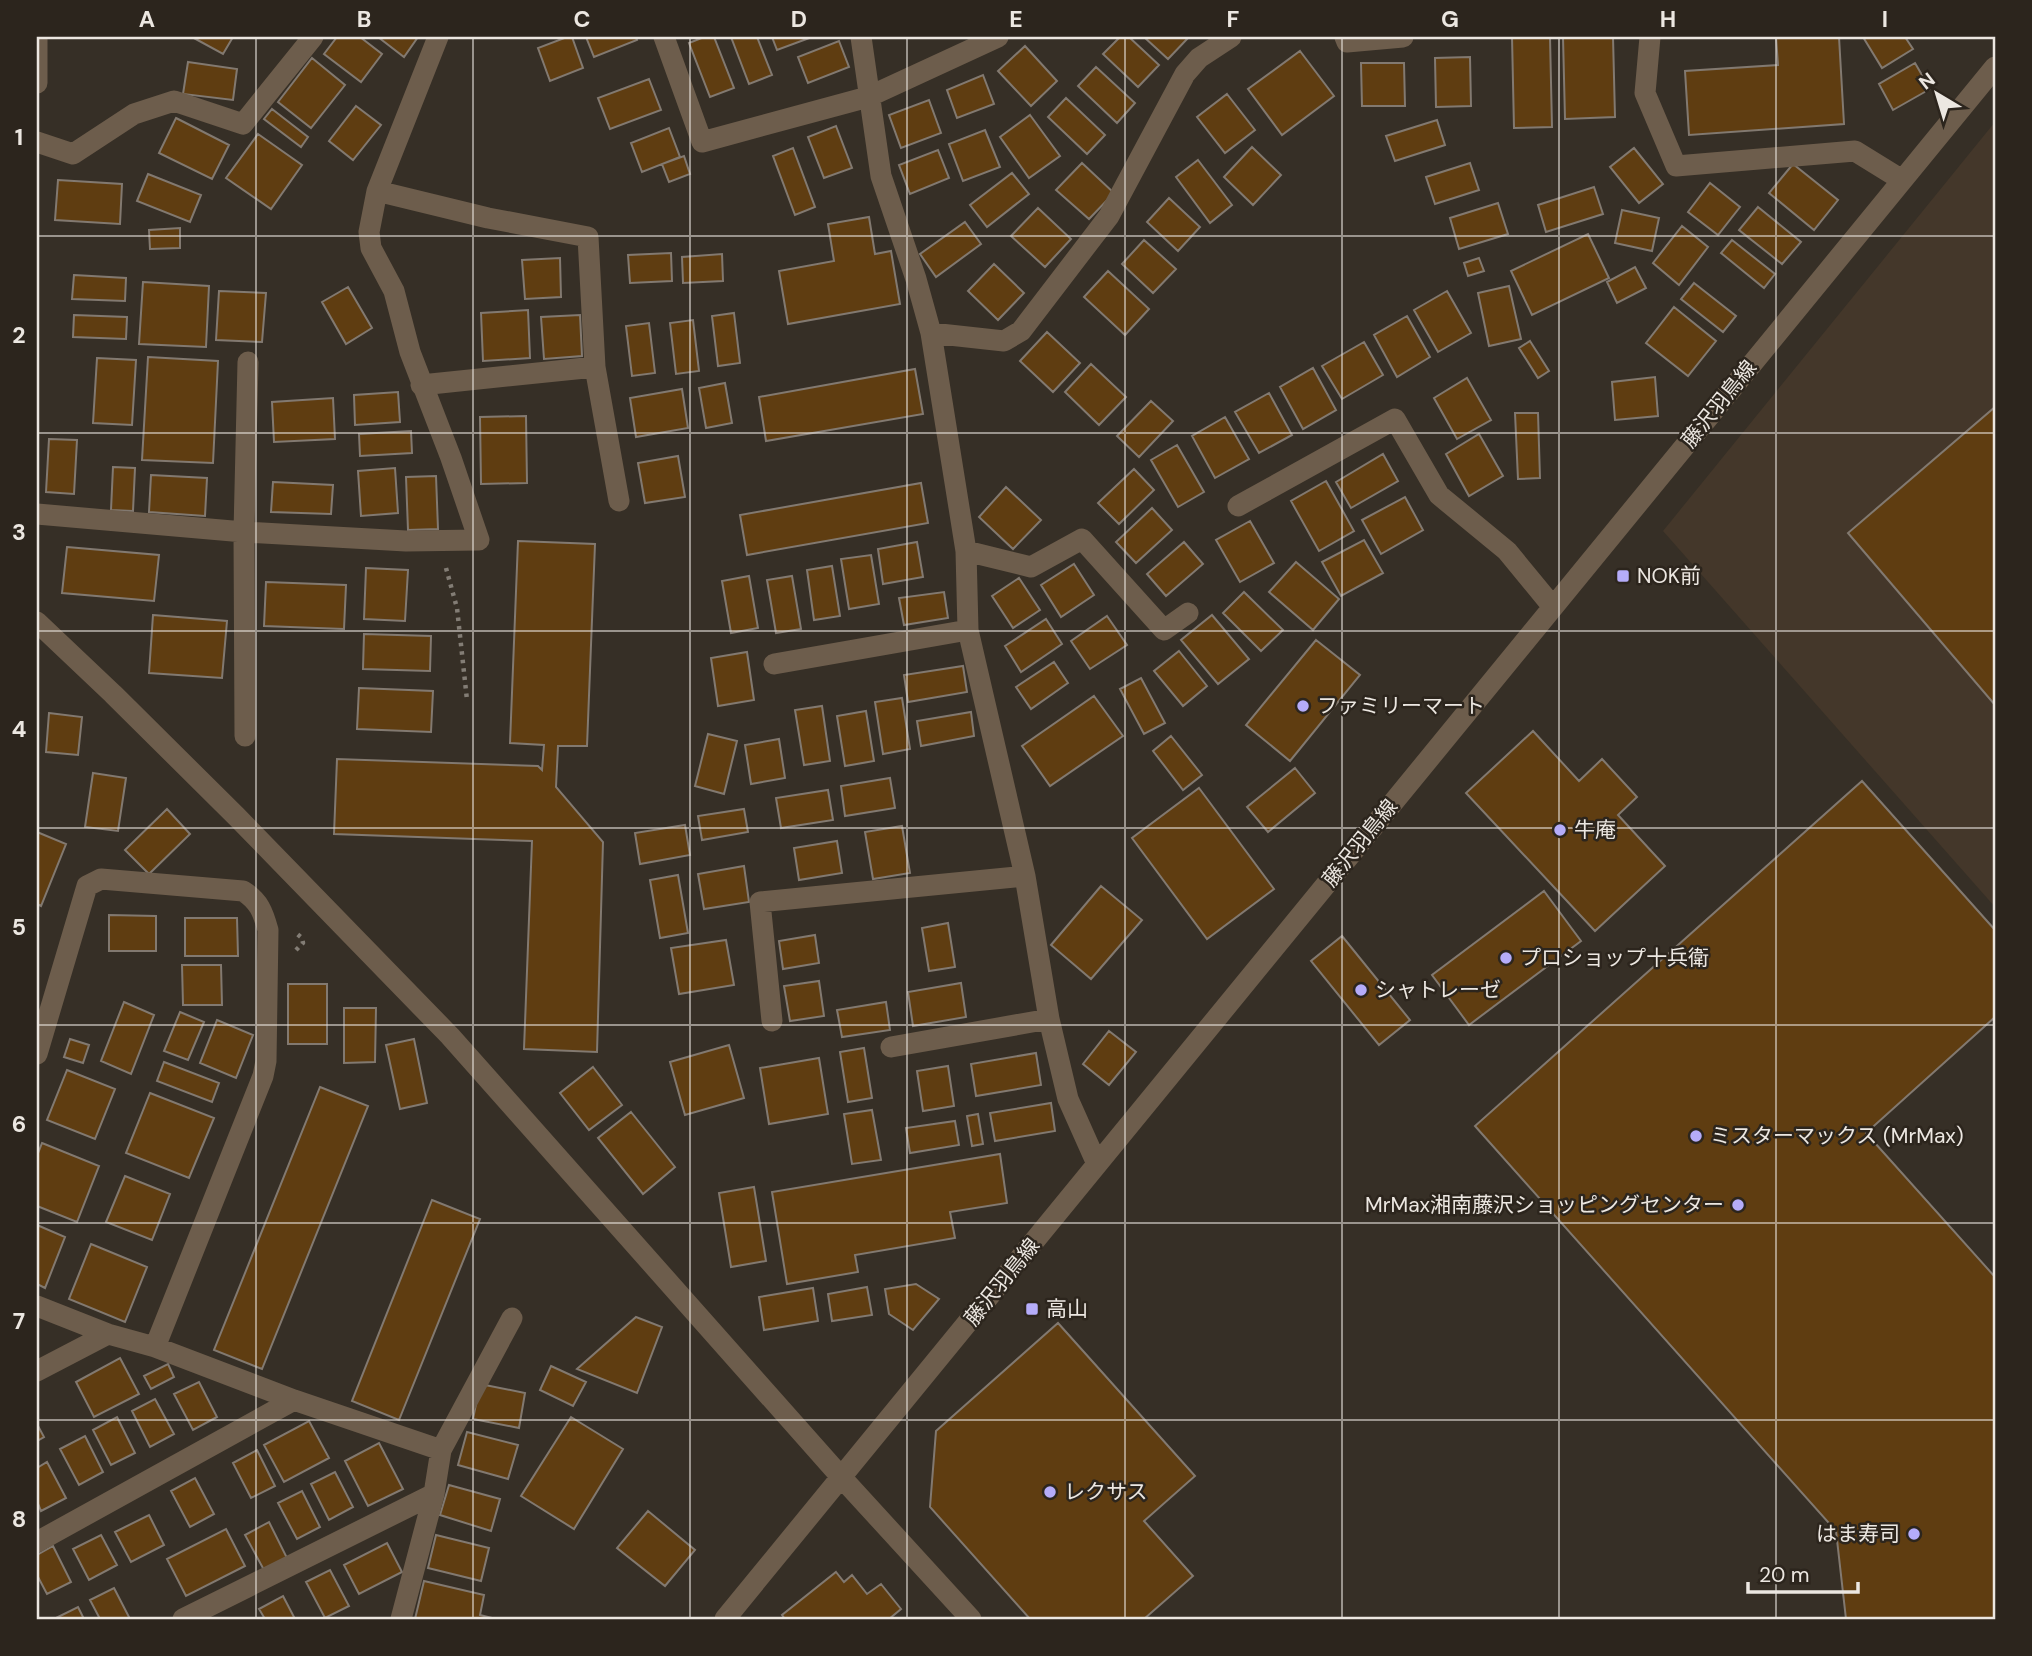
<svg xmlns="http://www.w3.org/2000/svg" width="2032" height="1656" font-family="'DM Sans','Noto Sans JP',sans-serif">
<rect width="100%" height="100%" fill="#362f26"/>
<path fill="#44372a" d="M1995,122V907L1663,531Z"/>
<path fill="#5f3d11" stroke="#827970" stroke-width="2" d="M192,37H233L223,54Z
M337,37H360L382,54L361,82L324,54Z
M378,37H418L404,57Z
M567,37H572L583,68L550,81L538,48Z
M586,37H636L637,40L594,57Z
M704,37H714L734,88L710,97L689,43Z
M731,37H757L772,75L749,84Z
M772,37H812L777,50Z
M1120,37H1129L1159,65L1138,87L1103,54Z
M1144,37H1189L1168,59Z
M1512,37H1550L1552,127L1514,128Z
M1563,37H1613L1615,117L1565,119Z
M1776,37H1839L1844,124L1689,135L1685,71L1778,65Z
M1863,37H1905L1913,49L1882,68Z
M839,41L849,67L808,83L798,57Z
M1025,46L1057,81L1031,106L998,71Z
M1300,51L1334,96L1282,135L1248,89Z
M1470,57L1471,106L1436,107L1435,58Z
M312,58L345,85L311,128L278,102Z
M188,62L237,69L233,100L183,94Z
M1361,63H1404L1405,106H1362Z
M1915,63L1930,89L1893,110L1879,84Z
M1096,67L1135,103L1117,123L1078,86Z
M983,75L994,104L957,118L947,90Z
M649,79L661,110L610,129L598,98Z
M1227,94L1255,130L1225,153L1197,117Z
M1066,98L1105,135L1087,154L1048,117Z
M929,100L941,133L901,148L889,115Z
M356,106L381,125L353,160L329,141Z
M272,109L308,137L301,147L264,119Z
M1030,115L1060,156L1029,178L1000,137Z
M176,118L229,145L212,179L159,153Z
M1437,120L1445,145L1395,161L1386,136Z
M836,126L852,168L824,178L808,137Z
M669,128L680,157L642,172L631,143Z
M985,130L1000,167L963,181L949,144Z
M258,134L302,165L271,209L226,178Z
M1252,147L1281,175L1253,205L1224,177Z
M793,148L815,207L795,215L773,156Z
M1634,148L1663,184L1639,203L1610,167Z
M938,150L949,178L910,194L899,165Z
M684,156L690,174L669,182L662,164Z
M1198,160L1232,205L1210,223L1176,177Z
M1082,163L1114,193L1089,219L1056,190Z
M1470,163L1479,190L1435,204L1426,177Z
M1793,164L1838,200L1814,230L1769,193Z
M1012,173L1029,194L987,227L970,205Z
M148,174L201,195L190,222L137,201Z
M58,180L122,184L120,224L55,220Z
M1710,183L1740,207L1718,235L1688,212Z
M1594,187L1603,214L1546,232L1538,205Z
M1169,198L1200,227L1178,251L1147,222Z
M1498,203L1508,234L1459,249L1450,218Z
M1758,207L1801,242L1782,264L1739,230Z
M1038,208L1071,239L1045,267L1011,236Z
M1622,210L1659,218L1652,251L1615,243Z
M869,217L875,254L891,251L900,304L788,324L779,271L834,261L828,224Z
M965,222L981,244L936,277L920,254Z
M1682,226L1708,247L1679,285L1653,263Z
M180,228V248L150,249L149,230Z
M1588,234L1609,278L1532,315L1511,271Z
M1144,240L1176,269L1153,293L1122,264Z
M1732,240L1775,274L1764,288L1721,253Z
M671,253L672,281L630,283L628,255Z
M722,254L723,281L683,283L682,257Z
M560,258L561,297L525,299L522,260Z
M1479,258L1484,271L1468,276L1464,263Z
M994,264L1024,293L998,320L968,291Z
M1635,267L1646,288L1617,303L1607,282Z
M1108,271L1149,309L1125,335L1084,297Z
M74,275L126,278L125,301L72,299Z
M143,282L209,286L206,347L139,344Z
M1694,283L1736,316L1723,332L1681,299Z
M1509,286L1521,339L1489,346L1478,293Z
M348,287L372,328L346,344L322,302Z
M219,291L266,293L262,342L216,340Z
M1447,291L1471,333L1438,352L1414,310Z
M1674,307L1716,341L1688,376L1646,343Z
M528,310L530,358L483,361L481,313Z
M734,313L740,363L718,366L712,316Z
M74,315L127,317L126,339L73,337Z
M580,315L582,356L544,359L541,317Z
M1407,316L1430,357L1397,377L1374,335Z
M693,320L699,371L676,374L670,323Z
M649,323L655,373L632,376L626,326Z
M1047,332L1080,363L1053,392L1020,361Z
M1530,341L1549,371L1538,378L1519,348Z
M1364,342L1383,375L1342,399L1322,366Z
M148,357L218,361L213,463L142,460Z
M97,358L136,360L132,425L93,423Z
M1091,364L1126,397L1099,425L1065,392Z
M1313,368L1336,410L1303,429L1280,387Z
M915,369L923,414L766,441L759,397Z
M1655,377L1658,416L1615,420L1612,382Z
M1467,378L1491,420L1457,439L1434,398Z
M725,383L732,423L706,428L699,388Z
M682,389L688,428L636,437L630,398Z
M398,392L400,422L355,425L354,395Z
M1269,393L1292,435L1259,453L1235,412Z
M333,398L335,439L274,442L272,402Z
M1151,401L1173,421L1139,457L1117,436Z
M1995,407V705L1848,533Z
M1515,413H1538L1540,478L1518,479Z
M526,416L527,483L481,484L480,417Z
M1225,417L1249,459L1215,478L1192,436Z
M411,431L412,453L360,456L359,434Z
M1479,434L1503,476L1469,496L1446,454Z
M49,439L77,440L74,494L46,492Z
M1177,445L1204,492L1178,507L1151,460Z
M1383,454L1398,481L1351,508L1336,482Z
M678,456L685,497L645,503L638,463Z
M113,467L135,468L133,511L111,510Z
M395,468L398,513L361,516L358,471Z
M1134,469L1154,490L1119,524L1098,503Z
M151,475L207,478L205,516L149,512Z
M436,476L438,529L408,530L406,477Z
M1326,481L1354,531L1319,551L1291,501Z
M273,482L333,485L331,514L271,512Z
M921,483L928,523L747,555L740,515Z
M1006,487L1041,520L1013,549L979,517Z
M1405,497L1423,530L1381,554L1362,520Z
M1152,508L1172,530L1136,563L1116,542Z
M1250,521L1274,563L1240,582L1216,540Z
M1364,540L1383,573L1341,596L1322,562Z
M518,541L595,544L587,746H558L556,787L603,842L597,1052L524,1049L532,841L334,834L337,759L538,766L542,770L544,745L510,743Z
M917,542L923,577L883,584L878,549Z
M1184,542L1203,564L1166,596L1147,574Z
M67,547L159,555L154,601L62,593Z
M871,555L879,604L849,609L841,559Z
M1296,562L1339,599L1313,630L1269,592Z
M1074,564L1094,595L1061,617L1041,585Z
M832,566L840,616L814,620L807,570Z
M366,568L408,570L405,621L364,619Z
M749,576L758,628L731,633L722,581Z
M792,576L801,629L776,633L767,580Z
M1019,578L1040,610L1013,628L992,596Z
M266,582L346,585L344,629L264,626Z
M944,592L948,618L904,625L899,598Z
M1244,592L1283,630L1261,651L1223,613Z
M153,615L227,621L222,678L149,673Z
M1212,615L1249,659L1218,684L1181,640Z
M1107,616L1127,645L1090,669L1071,641Z
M1046,619L1062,644L1021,672L1005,646Z
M364,634L431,636L430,671L363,669Z
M1316,640L1360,675L1290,761L1246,725Z
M1179,651L1207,686L1183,706L1154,671Z
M747,652L754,700L718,706L711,658Z
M1054,662L1068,683L1031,709L1016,687Z
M963,666L967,692L908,702L904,675Z
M1141,678L1165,723L1144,734L1120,689Z
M359,688L433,691L431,732L357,729Z
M1094,696L1123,736L1050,786L1022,746Z
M902,698L910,749L883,754L875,702Z
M822,706L830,761L804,765L795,710Z
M866,711L874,761L845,766L837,716Z
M971,712L974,736L921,746L917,721Z
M49,713L82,717L78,755L46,752Z
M1533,731L1579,781L1602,759L1637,797L1618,815L1665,866L1595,931L1466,793Z
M708,734L737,741L724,794L695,786Z
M1171,736L1202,775L1183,790L1153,751Z
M779,739L785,778L751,784L745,745Z
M1295,768L1315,793L1268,832L1247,807Z
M93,773L126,778L118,831L85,827Z
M890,778L895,808L845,816L841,786Z
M1862,781L1995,930V1017L1866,1133L1995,1277V1619H1846L1836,1531L1475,1126Z
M1199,788L1274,889L1207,939L1132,838Z
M828,790L833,820L781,828L776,798Z
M167,809L190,834L149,874L125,850Z
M744,809L748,832L702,840L698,816Z
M685,825L690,855L640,864L635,833Z
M902,826L910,873L873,879L865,832Z
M37,832L66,844L41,906L37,904Z
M837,841L842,873L799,880L794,848Z
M744,866L749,902L704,909L698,874Z
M678,875L688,933L660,938L650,880Z
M1101,886L1142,920L1091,979L1051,945Z
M1544,891L1581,941L1469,1025L1432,975Z
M109,915L156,916V951H109Z
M185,918H237L238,956H185Z
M948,923L955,967L929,971L922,928Z
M815,935L819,963L783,969L779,941Z
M1342,936L1410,1020L1379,1045L1311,961Z
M726,940L734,985L679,994L671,948Z
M182,965H221L222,1005H183Z
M819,981L824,1016L790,1021L784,986Z
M961,983L966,1017L913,1026L908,992Z
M288,984H327V1044H288Z
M124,1002L154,1015L131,1074L101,1061Z
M886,1002L890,1030L842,1037L837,1010Z
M344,1008H376L375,1062L344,1063Z
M180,1012L204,1022L188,1060L164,1051Z
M217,1020L253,1035L236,1078L200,1063Z
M1109,1031L1136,1052L1109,1085L1083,1064Z
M70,1039L89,1045L83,1063L64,1057Z
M414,1039L427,1103L400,1109L386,1045Z
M729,1045L744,1098L685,1115L670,1062Z
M864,1048L872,1098L848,1102L840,1052Z
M1036,1053L1041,1085L976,1096L971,1064Z
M819,1058L828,1114L769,1124L760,1068Z
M164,1062L219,1083L212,1102L157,1081Z
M948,1066L954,1106L923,1111L917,1071Z
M593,1067L622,1105L589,1130L560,1093Z
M67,1070L115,1089L95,1139L47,1120Z
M320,1087L368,1106L262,1369L214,1350Z
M150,1093L214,1118L189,1178L126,1153Z
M1051,1103L1055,1131L995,1141L990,1113Z
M872,1110L881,1160L852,1164L844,1114Z
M631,1112L675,1167L643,1194L598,1138Z
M978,1114L983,1144L972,1146L967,1116Z
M955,1121L959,1145L910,1153L906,1128Z
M42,1143L99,1166L77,1222L37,1206V1156Z
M1000,1154L1007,1203L950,1212L955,1238L855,1255L858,1272L787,1284L772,1192Z
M125,1176L170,1194L152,1240L106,1222Z
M754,1187L766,1261L731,1267L719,1193Z
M432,1200L480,1219L399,1420L352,1401Z
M37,1225L65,1237L45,1288L37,1284Z
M91,1244L147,1267L125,1322L69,1299Z
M916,1284L939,1299L913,1330L889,1314L885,1289Z
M867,1287L872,1315L832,1321L828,1294Z
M813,1288L818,1321L764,1330L759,1297Z
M636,1317L662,1327L637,1393L577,1369Z
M1058,1323L1195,1476L1144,1521L1193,1576L1144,1619H1030L930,1507L936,1431Z
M120,1358L139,1394L94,1417L76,1382Z
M168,1364L174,1377L151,1389L144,1376Z
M551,1366L586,1382L573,1406L540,1390Z
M199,1382L217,1417L193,1430L174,1394Z
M480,1384L525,1393L519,1428L473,1419Z
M155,1399L174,1434L150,1447L132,1411Z
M117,1417L135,1453L111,1465L93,1430Z
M571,1417L623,1449L574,1529L521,1496Z
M309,1421L329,1458L284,1482L264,1445Z
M37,1424L44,1437L37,1441Z
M467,1432L518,1445L508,1479L458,1465Z
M85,1436L103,1472L79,1485L60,1449Z
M379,1443L403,1489L368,1506L345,1461Z
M257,1450L275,1486L251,1498L233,1463Z
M47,1462L66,1498L41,1511L37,1501V1468Z
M335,1472L353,1507L329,1520L311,1484Z
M195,1478L214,1514L190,1527L171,1491Z
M449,1485L500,1499L491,1531L440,1515Z
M302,1491L320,1527L297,1539L278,1503Z
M648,1511L695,1550L665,1586L617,1548Z
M149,1515L164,1545L131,1562L115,1532Z
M269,1522L287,1558L264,1570L245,1535Z
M226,1529L245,1566L186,1596L167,1559Z
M101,1535L117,1565L89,1580L73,1549Z
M436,1535L489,1548L481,1581L428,1568Z
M387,1543L402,1572L359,1594L344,1565Z
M53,1546L71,1582L47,1594L37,1575V1555Z
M330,1570L349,1606L325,1618L306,1582Z
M836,1572L844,1582L852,1575L867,1594L881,1584L901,1609L889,1619H785L782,1615Z
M424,1581L484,1595L480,1615L496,1619H415Z
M114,1588L130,1619H100L90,1600Z
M283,1596L295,1619H265L259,1609Z
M78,1607L84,1619H54Z"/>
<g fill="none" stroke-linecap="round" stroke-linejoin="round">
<path stroke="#837d75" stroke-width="4.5" stroke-dasharray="3.5 5" stroke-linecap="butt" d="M446,568L457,608L467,700
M296,950L303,943L302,938L296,933"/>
<path stroke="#6d5d4c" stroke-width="21" d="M664,37L702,142L868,97L998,37
M861,37L881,176L916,279L931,333L966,551L968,630L1025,876L1049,1019L1068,1099L1097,1164
M1345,37L1347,42L1403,37
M1650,37L1645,93L1676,166L1855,151L1902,180
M37,83V37
M37,142L73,154L134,114L174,101L243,124L313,37
M377,191L488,218L588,237L595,367L619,501
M931,333L1004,341L1021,331L1109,216L1185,74L1199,58L1231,37
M421,385L595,367
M1238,506L1395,419L1439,495L1507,551L1553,607
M37,514L244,532L406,541L479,540L451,458L410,352L394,291L371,248L369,232L377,191L438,37
M966,551L1031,567L1082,539L1164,630L1188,613
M37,622L113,694L236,816L450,1036L842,1478L971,1619
M774,664L968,630
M245,736L244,532L248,362
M772,1021L760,902L1025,876
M891,1047L1049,1019
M37,1054L87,886L101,879L243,891C259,901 263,912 268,930L266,1061L263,1076L155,1347L108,1334L37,1306
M155,1347L294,1400L441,1450
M37,1371L108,1334
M37,1542L294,1400
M183,1619L434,1494
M401,1619L434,1494L441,1450L512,1318
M725,1619L1995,67"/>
</g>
<path fill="none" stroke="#ece7e1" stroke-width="2" stroke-opacity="0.55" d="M256,37V1619M473,37V1619M690,37V1619M907,37V1619M1125,37V1619M1342,37V1619M1559,37V1619M1776,37V1619M37,236H1995M37,433H1995M37,631H1995M37,828H1995M37,1025H1995M37,1223H1995M37,1420H1995"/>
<g fill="#b5acf9" stroke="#2c251d" stroke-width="2.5">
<rect x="1616" y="569" width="14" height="14" rx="3.5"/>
<circle cx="1303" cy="706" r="7"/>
<circle cx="1560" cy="830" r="7"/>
<circle cx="1506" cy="958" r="7"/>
<circle cx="1361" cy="990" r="7"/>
<circle cx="1696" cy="1136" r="7"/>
<circle cx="1738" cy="1205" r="7"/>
<rect x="1025" y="1302" width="14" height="14" rx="3.5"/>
<circle cx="1050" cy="1492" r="7"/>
<circle cx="1914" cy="1534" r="7"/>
</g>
<g text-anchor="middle" stroke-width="5" stroke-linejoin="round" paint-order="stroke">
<g font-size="21" fill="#ece7e1" stroke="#2c251d">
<text transform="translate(1719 404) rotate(-51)" y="7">藤沢羽鳥線</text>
<text transform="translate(1360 843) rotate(-51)" y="7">藤沢羽鳥線</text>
<text transform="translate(1002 1282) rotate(-51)" y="7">藤沢羽鳥線</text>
</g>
<g font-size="21" fill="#ece7e1" stroke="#2c251d" text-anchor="start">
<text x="1637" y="583">NOK前</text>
<text x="1317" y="713">ファミリーマート</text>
<text x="1574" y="837">牛庵</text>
<text x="1520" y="965">プロショップ十兵衛</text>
<text x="1375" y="997">シャトレーゼ</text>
<text x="1710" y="1143">ミスターマックス (MrMax)</text>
<text x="1724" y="1212" text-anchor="end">MrMax湘南藤沢ショッピングセンター</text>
<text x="1046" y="1316">高山</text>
<text x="1064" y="1499">レクサス</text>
<text x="1900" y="1541" text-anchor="end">はま寿司</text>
</g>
</g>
<rect width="2032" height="1656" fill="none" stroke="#2c251d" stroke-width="77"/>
<g transform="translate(1937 94) rotate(322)" stroke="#2c251d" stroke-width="5" paint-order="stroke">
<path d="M0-5L12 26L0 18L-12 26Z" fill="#ece7e1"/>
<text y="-10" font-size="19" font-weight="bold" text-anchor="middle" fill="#ece7e1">N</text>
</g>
<path d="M1748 1582v10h110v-10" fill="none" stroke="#ece7e1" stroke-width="3.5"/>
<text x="1759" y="1582" font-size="21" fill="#ece7e1" stroke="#2c251d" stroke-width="5" paint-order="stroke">20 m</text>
<rect x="38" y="38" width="1956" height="1580" fill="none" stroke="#ece7e1" stroke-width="2.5"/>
<g font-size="23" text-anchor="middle" font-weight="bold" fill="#ece7e1">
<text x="147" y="27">A</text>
<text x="364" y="27">B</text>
<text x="582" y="27">C</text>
<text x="799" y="27">D</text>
<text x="1016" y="27">E</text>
<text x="1233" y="27">F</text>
<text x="1450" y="27">G</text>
<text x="1668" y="27">H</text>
<text x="1885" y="27">I</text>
<text x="19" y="145">1</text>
<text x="19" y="343">2</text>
<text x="19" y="540">3</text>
<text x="19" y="737">4</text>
<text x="19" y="935">5</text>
<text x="19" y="1132">6</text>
<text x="19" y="1329">7</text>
<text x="19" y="1527">8</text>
</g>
</svg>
